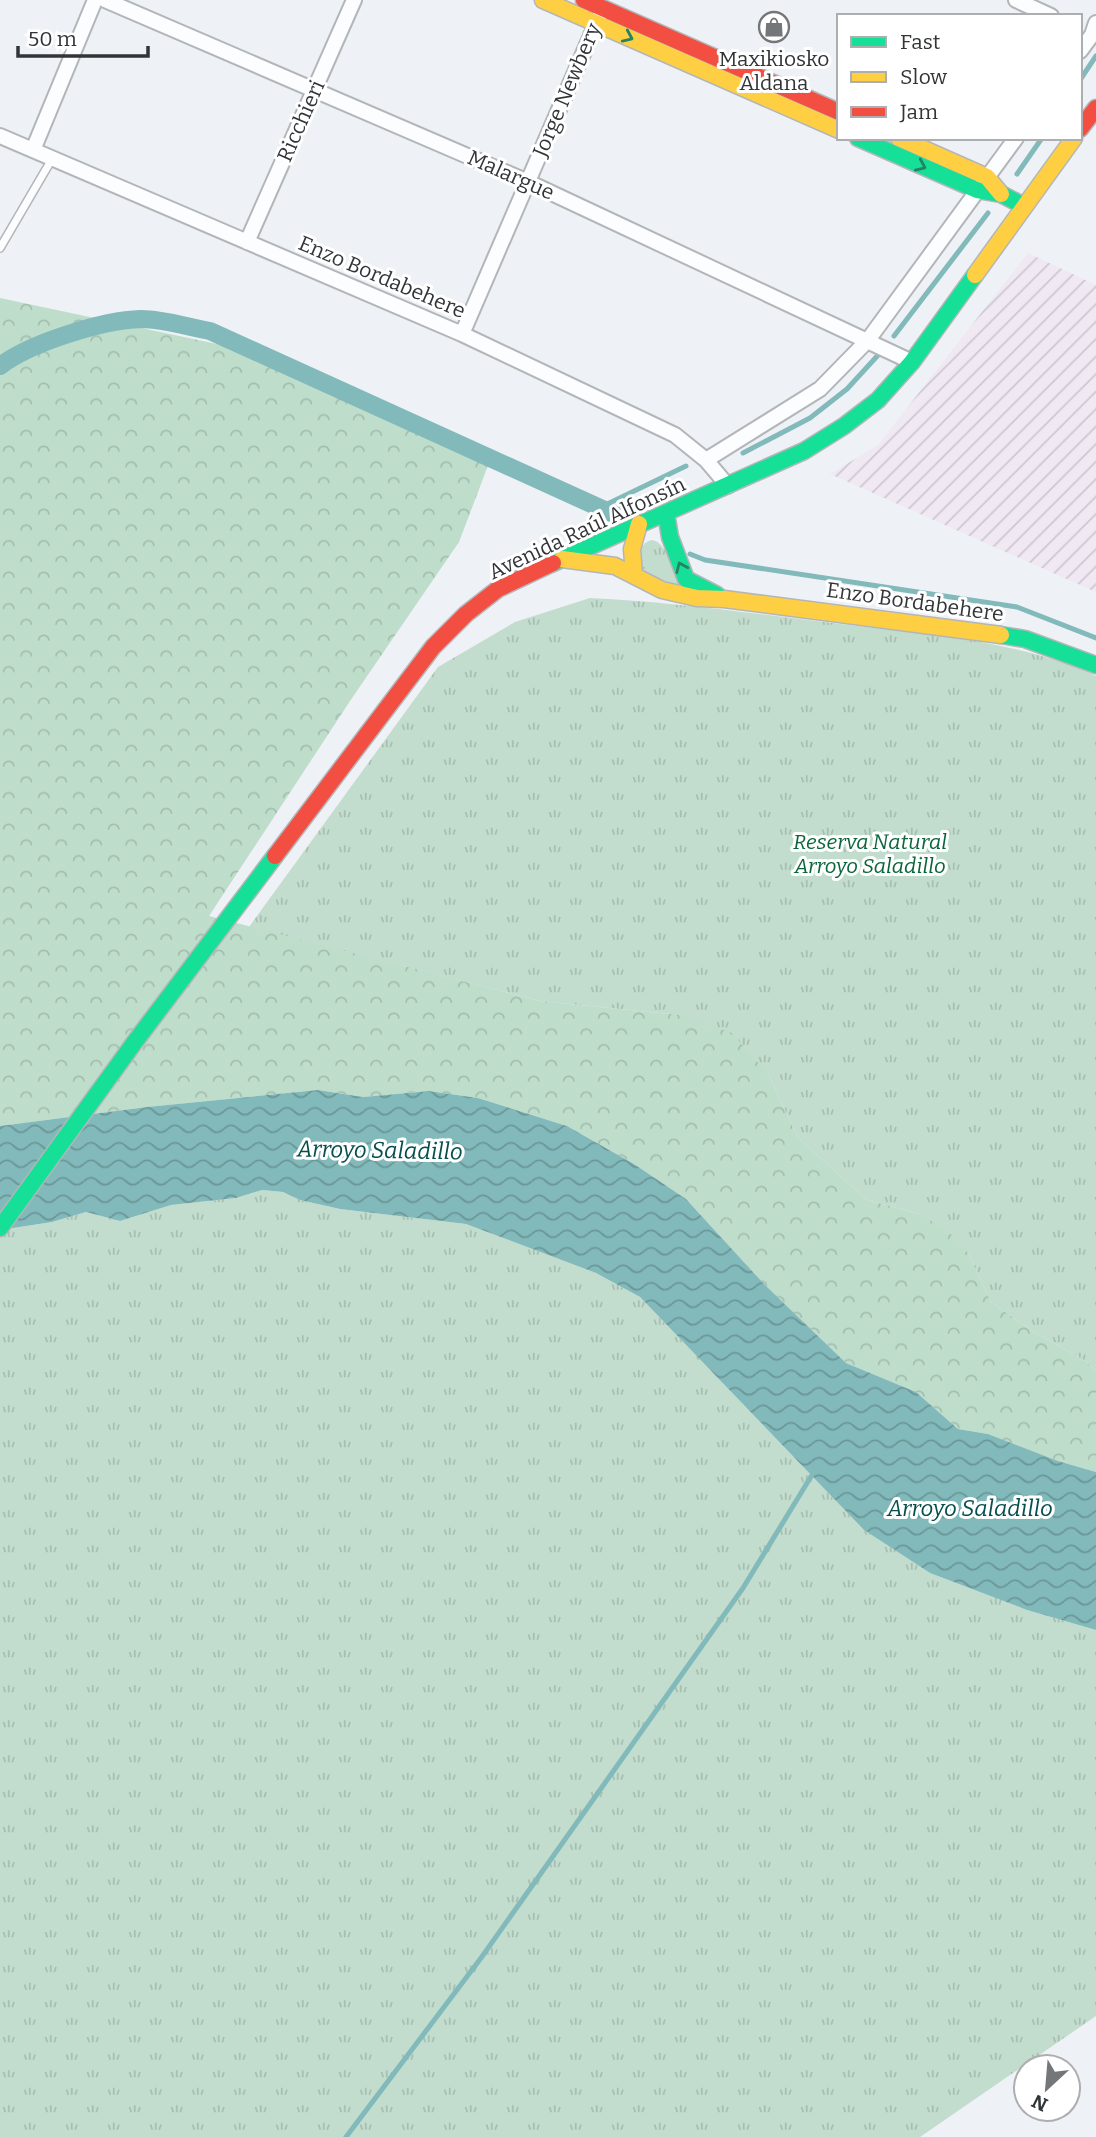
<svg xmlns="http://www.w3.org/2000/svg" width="1096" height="2137" font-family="Bitter,serif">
<defs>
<pattern id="industrial-furrows" width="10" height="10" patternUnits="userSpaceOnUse" patternTransform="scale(1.75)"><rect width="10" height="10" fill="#f0e8f3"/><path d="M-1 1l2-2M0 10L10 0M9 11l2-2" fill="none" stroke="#cec8d1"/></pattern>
<pattern id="grass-tufts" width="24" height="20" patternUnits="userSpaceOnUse" patternTransform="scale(1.75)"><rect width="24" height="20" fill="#c2ddcd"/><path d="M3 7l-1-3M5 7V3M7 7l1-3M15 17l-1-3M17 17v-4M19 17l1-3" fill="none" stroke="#a7beb1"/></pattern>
<pattern id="forest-crowns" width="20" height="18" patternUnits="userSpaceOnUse" patternTransform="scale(1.75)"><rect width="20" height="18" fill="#beddcb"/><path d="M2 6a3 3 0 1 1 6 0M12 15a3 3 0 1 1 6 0" fill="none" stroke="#a4beaf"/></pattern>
<pattern id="water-waves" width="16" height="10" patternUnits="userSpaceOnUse" patternTransform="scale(1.75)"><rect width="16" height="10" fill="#82b9ba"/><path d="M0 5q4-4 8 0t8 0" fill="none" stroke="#6b9798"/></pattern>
</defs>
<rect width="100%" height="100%" fill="#eef1f5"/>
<path fill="url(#industrial-furrows)" d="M1028,253L1096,285V592L830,474L878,445Z"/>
<path fill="url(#grass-tufts)" d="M652,540C668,543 674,573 681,588L646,573L640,564C641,553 639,543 652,540Z
M590,598C674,602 757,614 840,624C925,634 1017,640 1096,676V1371L1085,1361L1029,1329L991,1302L968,1253L920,1214L867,1200L798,1138L768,1074L679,1015L540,1001L249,927L438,667L515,622Z
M262,1190L283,1192L300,1200L340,1209L466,1224L596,1273L640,1297L864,1530L930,1573L1027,1610L1096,1630V2016L920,2137H0V1230L52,1222L86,1212L120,1221L171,1205L236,1198Z"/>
<path fill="url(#forest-crowns)" d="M0,298L250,351L492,455L459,542L350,701L209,916L540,1001L679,1015L732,1033L768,1074L798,1138L867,1200L920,1214L948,1231L968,1253L991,1302L1029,1329L1085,1361L1096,1371V1472L1058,1461L988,1434L958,1429L916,1392L846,1363L764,1284L686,1199L634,1164L567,1126L478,1098L429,1091L363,1097L318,1090L147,1107L0,1126Z"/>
<path fill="url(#water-waves)" d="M318,1090L363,1097L429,1091L478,1098L567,1126L634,1164L686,1199L764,1284L846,1363L916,1392L958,1429L988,1434L1058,1461L1096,1472V1630L1027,1610L930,1573L864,1530L640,1297L596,1273L466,1224L340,1209L300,1200L283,1192L262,1190L236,1198L171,1205L120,1221L86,1212L52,1222L0,1230V1126L147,1107Z"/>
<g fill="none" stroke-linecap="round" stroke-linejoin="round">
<path stroke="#82b9ba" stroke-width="5" d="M1080,80L1096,56
M1017,174L1042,138
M894,336L988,213
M743,453L810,418L847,389L880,353
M599,508L686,466
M690,554L705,560L1017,607L1096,638
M346,2137L481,1958L743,1588L815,1470"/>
<path stroke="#82b9ba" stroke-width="18" d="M0,366C30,343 103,320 141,319C163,319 188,327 210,331L620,517"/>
<g stroke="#b3b6b9" stroke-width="10">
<path id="lane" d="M0,248L52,159"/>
</g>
<g stroke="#b3b6b9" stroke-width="18">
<path id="street" d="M105,0L528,182L912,362
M1016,0L1051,16
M1080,51L1092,35L1096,23
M0,136L462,334L675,435L706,460L728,486
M33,150L95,0
M247,242L354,0
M462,334L599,17
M706,460L820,389L868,340L1016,138"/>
</g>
<g stroke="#b3b6b9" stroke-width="19">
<path id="fast" d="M858,138L977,190L1001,194L1024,206
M666,513L670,537L686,579L717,595
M553,563L804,451L844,426L878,400L912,362L975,275
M1001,635L1025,639L1096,665
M0,1228L134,1043L275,856"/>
</g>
<g stroke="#b3b6b9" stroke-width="19">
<path id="slow" d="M543,0L839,130
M899,138L987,177L1001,194
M975,275L1074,138
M562,559L615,566L662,590L697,598L724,599L1001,635
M634,575L632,549L639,524"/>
</g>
<g stroke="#b3b6b9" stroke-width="19">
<path id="jam" d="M584,0L839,112
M1080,129L1096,108
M275,856L433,647L466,614L498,589L553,563"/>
</g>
<use href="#lane" stroke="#fcfdfe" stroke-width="7"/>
<use href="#street" stroke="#fcfdfe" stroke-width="14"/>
<use href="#fast" stroke="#16e098" stroke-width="16"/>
<use href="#slow" stroke="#ffcf43" stroke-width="16"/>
<use href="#jam" stroke="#f24e42" stroke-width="16"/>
</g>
<defs><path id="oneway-chevron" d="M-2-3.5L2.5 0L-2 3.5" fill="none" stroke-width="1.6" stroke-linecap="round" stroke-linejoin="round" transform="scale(1.75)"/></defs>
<g stroke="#258263">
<use href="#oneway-chevron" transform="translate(628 37) rotate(24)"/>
<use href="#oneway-chevron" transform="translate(921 166) rotate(24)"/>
<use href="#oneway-chevron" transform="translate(681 567) rotate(-114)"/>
</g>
<defs>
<g id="shop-ring" transform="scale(1.575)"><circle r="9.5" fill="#fff" stroke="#74777a" stroke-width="1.5"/><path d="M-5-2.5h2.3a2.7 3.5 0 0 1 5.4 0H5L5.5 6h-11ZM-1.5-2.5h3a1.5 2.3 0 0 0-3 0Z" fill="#74777a"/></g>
</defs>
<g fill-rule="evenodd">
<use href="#shop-ring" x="774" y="27"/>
</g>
<g text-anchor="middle" stroke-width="6" stroke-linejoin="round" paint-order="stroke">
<g font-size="21" fill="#323537" stroke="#fff">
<text x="774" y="66">Maxikiosko<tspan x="774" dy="24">Aldana</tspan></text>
</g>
<g font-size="21" fill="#323537" stroke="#fff">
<text transform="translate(567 90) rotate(-67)" y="7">Jorge Newbery</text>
<text transform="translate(301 121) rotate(-66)" y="7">Ricchieri</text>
<text transform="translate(511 175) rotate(24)" y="7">Malargue</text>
<text transform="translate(382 277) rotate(23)" y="7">Enzo Bordabehere</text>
<text transform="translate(587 528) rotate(-25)" y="7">Avenida Raúl Alfonsín</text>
<text transform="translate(915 602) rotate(8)" y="7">Enzo Bordabehere</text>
</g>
<g font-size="21" font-style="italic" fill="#0a663a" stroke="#fff">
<text x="870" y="849">Reserva Natural<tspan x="870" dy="24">Arroyo Saladillo</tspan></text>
</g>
<g font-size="23" font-style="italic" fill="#074f4f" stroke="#fff">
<text transform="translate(380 1150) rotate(1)" y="8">Arroyo Saladillo</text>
<text x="970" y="1516">Arroyo Saladillo</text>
</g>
</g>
<rect x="837" y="14" width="245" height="126" fill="#ffffff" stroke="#adaeaf" stroke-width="2"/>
<rect x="851" y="37" width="35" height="10" fill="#16e098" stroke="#adaeaf" stroke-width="2"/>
<text x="900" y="49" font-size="21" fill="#323537">Fast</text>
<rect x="851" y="72" width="35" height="10" fill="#ffcf43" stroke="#adaeaf" stroke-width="2"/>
<text x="900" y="84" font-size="21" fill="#323537">Slow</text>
<rect x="851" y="107" width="35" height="10" fill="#f24e42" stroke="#adaeaf" stroke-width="2"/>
<text x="900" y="119" font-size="21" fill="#323537">Jam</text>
<g transform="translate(1047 2088) rotate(206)"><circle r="33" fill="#ffffff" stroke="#adaeaf" stroke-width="2"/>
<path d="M0-5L12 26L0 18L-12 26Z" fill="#74777a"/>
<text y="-10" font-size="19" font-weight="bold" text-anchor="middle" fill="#323537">N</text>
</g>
<path d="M18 46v10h130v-10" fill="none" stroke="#323537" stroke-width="3.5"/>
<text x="28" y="46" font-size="21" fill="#323537" stroke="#ffffff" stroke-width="5" paint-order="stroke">50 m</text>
</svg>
